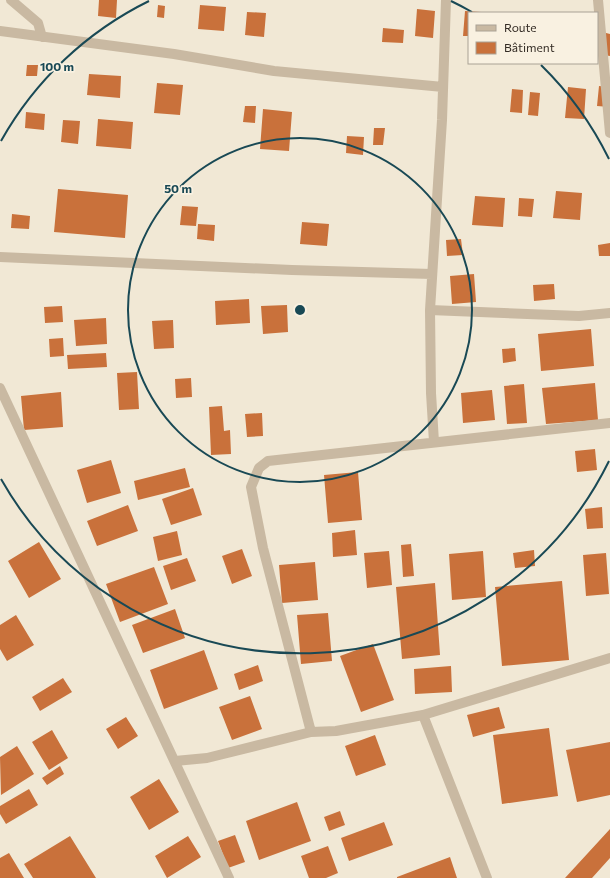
<svg xmlns="http://www.w3.org/2000/svg" width="610" height="878" font-family="Commissioner,sans-serif">
<rect width="100%" height="100%" fill="#f1e8d5"/>
<path fill="#c9713b" d="M99,0H117L116,18L98,16Z
M158,5L165,6L164,18L157,17Z
M200,5L226,7L224,31L198,29Z
M417,9L435,11L433,38L415,36Z
M465,11L481,12L469,13V36H463Z
M247,12L266,13L264,37L245,35Z
M383,28L404,30L403,43L382,42Z
M606,33L610,34V56L604,55Z
M27,65H38L37,76H26Z
M89,74L121,76L120,98L87,95Z
M157,83L183,85L180,115L154,113Z
M599,86L610,87V107L597,106Z
M568,87L586,89L584,119L565,118Z
M512,89L523,90L522,113L510,112Z
M530,92L540,93L538,116L528,115Z
M245,106H256L255,123L243,122Z
M263,109L292,112L289,151L260,149Z
M26,112L45,114L44,130L25,128Z
M98,119L133,122L131,149L96,146Z
M63,120L80,121L78,144L61,142Z
M374,128H385L383,145H373Z
M347,136L364,137L363,155L346,153Z
M58,189L128,195L125,238L54,232Z
M556,191L582,193L580,220L553,218Z
M475,196L505,198L503,227L472,225Z
M519,198L534,199L532,217L518,216Z
M182,206L198,207L196,226L180,225Z
M12,214L30,216L29,229L11,228Z
M302,222L329,224L327,246L300,244Z
M198,224L215,225L214,241L197,239Z
M461,239L463,255L447,256L446,240Z
M610,243V256H599L598,245Z
M474,274L476,302L452,304L450,276Z
M554,284L555,299L534,301L533,285Z
M249,299L250,323L216,325L215,301Z
M287,305L288,332L263,334L261,306Z
M62,306L63,322L45,323L44,307Z
M106,318L107,344L76,346L74,320Z
M173,320L174,348L154,349L152,321Z
M591,329L594,366L541,371L538,334Z
M63,338L64,356L50,357L49,339Z
M515,348L516,361L503,363L502,349Z
M106,353L107,367L68,369L67,355Z
M137,372L139,409L119,410L117,373Z
M191,378L192,397L176,398L175,379Z
M595,383L598,420L546,424L542,388Z
M524,384L527,423L507,424L504,386Z
M492,390L495,420L463,423L461,393Z
M61,392L63,427L24,430L21,396Z
M222,406L224,431L230,430L231,454L211,455L209,407Z
M262,413L263,436L247,437L245,414Z
M595,449L597,470L577,472L575,451Z
M111,460L121,493L87,503L77,470Z
M185,468L190,487L138,500L134,481Z
M358,472L362,520L328,523L324,475Z
M193,488L202,515L171,525L162,499Z
M128,505L138,531L97,546L87,521Z
M602,507L603,528L587,529L585,509Z
M355,530L357,555L333,557L332,533Z
M177,531L182,555L158,561L153,537Z
M39,542L61,579L29,598L8,561Z
M411,544L414,576L403,577L401,545Z
M242,549L252,576L232,584L222,556Z
M534,550L535,566L515,568L513,553Z
M389,551L392,585L367,588L364,553Z
M483,551L486,597L452,600L449,554Z
M606,553L609,594L586,596L583,555Z
M187,558L196,581L171,590L163,566Z
M315,562L318,600L282,603L279,565Z
M154,567L168,604L120,622L106,584Z
M562,581L569,660L502,666L495,587Z
M435,583L440,655L402,659L396,587Z
M175,609L185,638L143,653L132,625Z
M328,613L332,661L301,664L297,615Z
M16,615L34,645L7,661L0,649V625Z
M373,644L394,700L361,712L340,656Z
M204,650L218,689L164,709L150,670Z
M258,665L263,681L239,690L234,674Z
M451,666L452,692L415,694L414,669Z
M63,678L72,692L40,711L32,697Z
M250,696L262,729L232,740L219,707Z
M499,707L505,728L473,737L467,715Z
M126,717L138,736L118,749L106,729Z
M549,728L558,796L502,804L493,735Z
M52,730L68,758L49,770L32,742Z
M375,735L386,765L356,776L345,746Z
M610,742V795L577,802L566,750Z
M17,746L34,774L1,795L0,757Z
M60,766L64,774L47,785L42,778Z
M159,779L179,812L149,830L130,797Z
M29,789L38,805L6,824L0,814V806Z
M297,802L311,841L259,860L246,821Z
M340,811L345,825L329,831L324,817Z
M384,822L393,845L349,861L341,838Z
M610,829V858L592,878H565Z
M235,835L245,862L228,868L218,841Z
M70,836L96,878H33L24,864Z
M188,836L201,857L167,878L155,856Z
M328,846L338,873L326,878H309L301,856Z
M9,853L24,878H0V858Z
M450,857L457,878H397V877Z"/>
<g fill="none" stroke-linecap="round" stroke-linejoin="round">
<path stroke="#c9b9a2" stroke-width="10" d="M11,0L38,23L42,37
M598,0L610,133
M0,31L174,54L274,71L443,87
M0,257L292,270L432,274
M430,310L579,316L610,313
M0,388L229,878
M434,442L431,393L430,310L442,120L446,0
M423,715L487,878
M311,732L263,548L251,487L259,468L268,461L610,423
M175,761L207,758L311,732L336,731L423,715L610,658"/>
</g>
<g fill="none" stroke="#194955" stroke-width="2">
<circle cx="300" cy="310" r="172"/>
<path d="M609 461A344 344 0 0 1 1 479M1 141A344 344 0 0 1 149 1M451 1A344 344 0 0 1 472 12M541 65A344 344 0 0 1 609 159"/>
</g>
<circle cx="300" cy="310" r="6" fill="#194955" stroke="#f9f1e1" stroke-width="2"/>
<g font-size="12" text-anchor="middle" font-weight="bold" fill="#194955" stroke="#f9f1e1" stroke-width="3.5" stroke-linejoin="round" paint-order="stroke">
<text x="57" y="71">100 m</text>
<text x="178" y="193">50 m</text>
</g>
<rect x="468" y="12" width="130" height="52" fill="#f9f1e1" stroke="#aaa295"/>
<rect x="476" y="25" width="20" height="6" fill="#c9b9a2" stroke="#aaa295"/>
<text x="504" y="32" font-size="12" fill="#332b24">Route</text>
<rect x="476" y="42" width="20" height="12" fill="#c9713b" stroke="#aaa295"/>
<text x="504" y="52" font-size="12" fill="#332b24">Bâtiment</text>
</svg>
